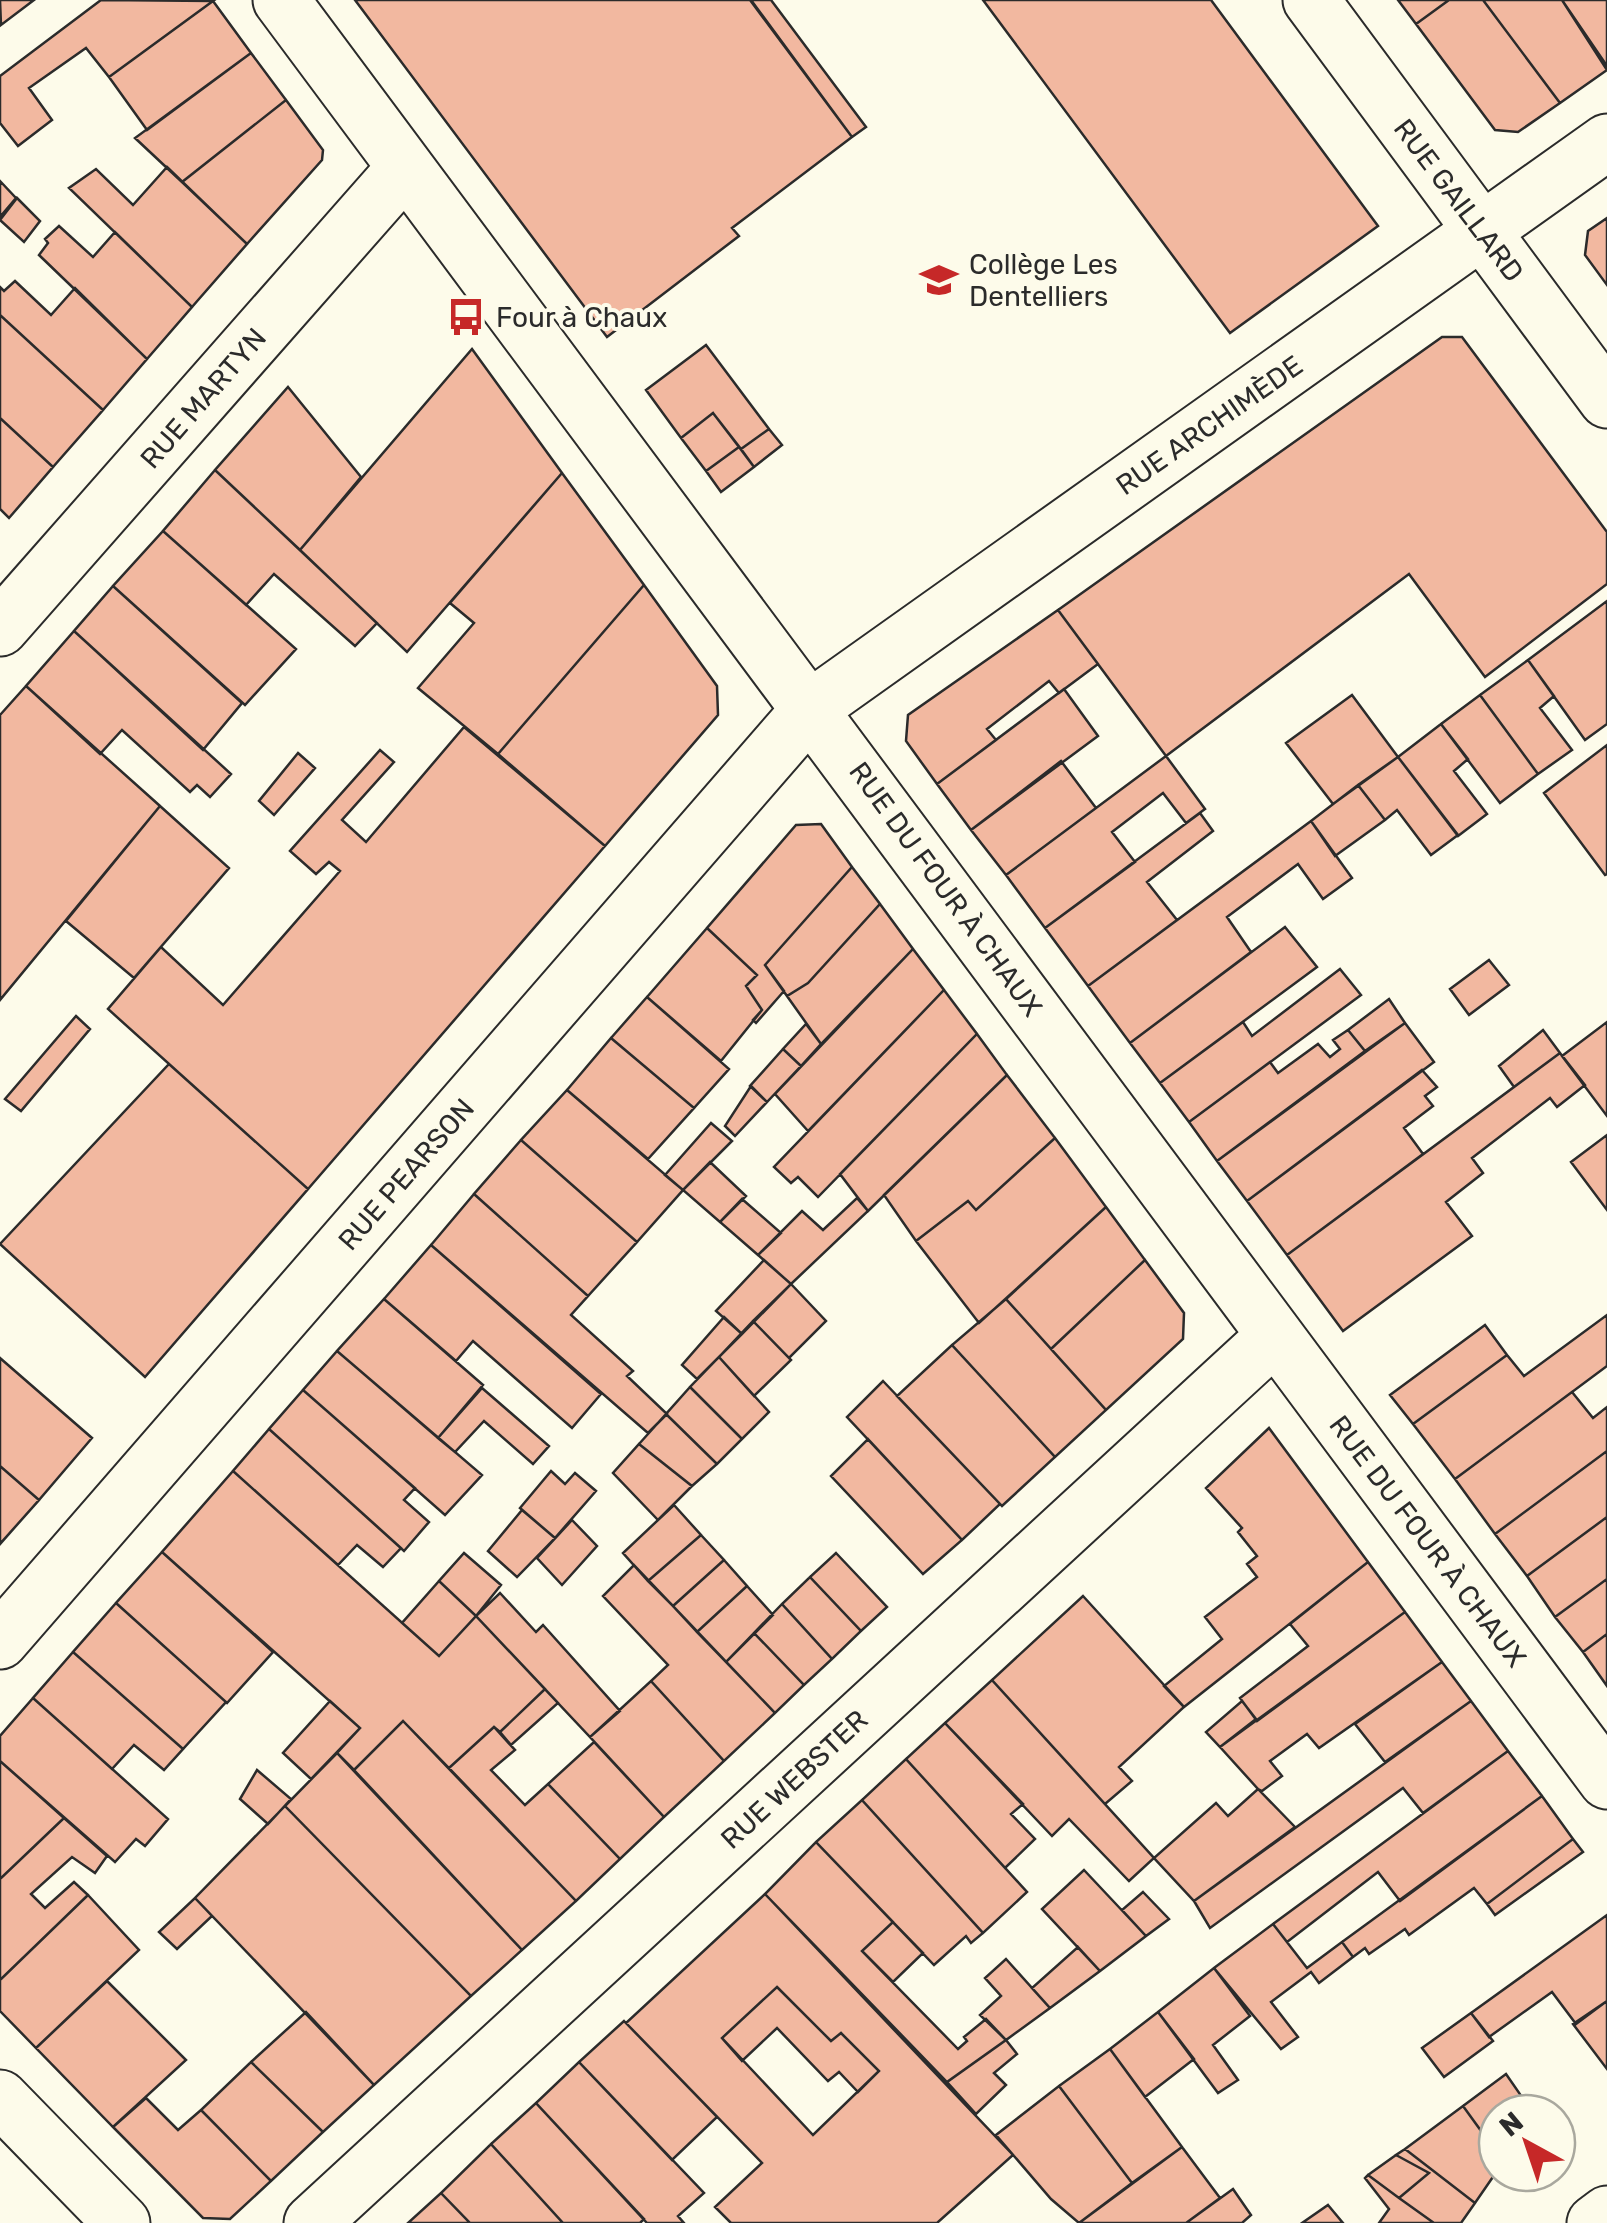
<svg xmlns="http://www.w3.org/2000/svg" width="1607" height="2223" font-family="Rubik,sans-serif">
<rect width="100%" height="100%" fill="#fdfbea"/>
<path fill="#f2b8a0" stroke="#2b2b2b" stroke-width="2.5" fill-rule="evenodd" d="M0,0H34L1,25Z
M101,0L213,1L109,77L86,48L29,88L52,120L18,146L0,123V76Z
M355,0H750L852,137L732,228L739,236L607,337Z
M751,0H771L866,127L852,137Z
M983,0H1211L1378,226L1230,333Z
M1398,0H1449L1416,24Z
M1449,0H1483L1560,103L1518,132L1495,130L1416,24Z
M1483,0H1562L1607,70L1560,103Z
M1562,0H1607V66Z
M213,1L251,53L147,130L109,77Z
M251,53L286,100L182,182L135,138Z
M286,100L323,150L322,160L247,244L182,182Z
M167,167L247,244L192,307L69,188L96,169L133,205Z
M0,181L16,198L0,217Z
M17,198L40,221L24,242L0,220Z
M1607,218V285L1585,255L1588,231Z
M59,226L93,257L115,232L192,307L147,359L39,255L48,243L45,239Z
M15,281L51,315L75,288L147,359L103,410L0,315V287L4,291Z
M0,315L103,410L53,467L0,418Z
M1442,337H1462L1607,532V584L1485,677L1409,574L1166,756L1058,610Z
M706,345L769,429L741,449L713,413L681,438L646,390Z
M472,349L562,473L407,652L300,550Z
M288,387L361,477L300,550L215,470Z
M713,413L739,447L706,471L681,438Z
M0,418L53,467L9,518L0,509Z
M769,429L782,445L754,467L741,449Z
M739,447L754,467L721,492L706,471Z
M215,470L377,623L355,646L274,574L246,605L163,531Z
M562,473L644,585L498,754L418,688L474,623L450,603Z
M163,531L296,649L245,705L113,586Z
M644,585L717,686L718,715L605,846L498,754Z
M113,586L242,703L203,750L74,631Z
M1607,601V724L1585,740L1528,660Z
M1058,610L1098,664L1059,693L1049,681L987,729L996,740L937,784L906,741L908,715Z
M74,631L231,774L210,797L197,785L190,792L122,730L100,754L26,686Z
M1528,660L1554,696L1540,708L1572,750L1538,774L1480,695Z
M26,686L160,806L0,1000V715Z
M1064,689L1098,736L971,830L937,784Z
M1352,695L1398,757L1333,804L1286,743Z
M1480,695L1538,774L1500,803L1441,724Z
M1441,724L1468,759L1454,771L1487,814L1458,836L1398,757Z
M464,727L605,846L308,1189L108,1009L161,947L223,1005L340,871L329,862L316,874L290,851L380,750L394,762L342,820L366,842Z
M1607,745V874L1605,875L1544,793Z
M298,753L315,768L274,815L259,801Z
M1166,756L1205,809L1186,823L1163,793L1112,832L1135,862L1045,928L1006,875Z
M1398,757L1458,835L1431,855L1397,810L1385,820L1358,785Z
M1061,761L1096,808L1006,875L971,830Z
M1358,785L1385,820L1335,856L1311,821Z
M160,806L229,868L134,978L66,921Z
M1200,813L1213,831L1147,882L1177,920L1088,986L1045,928Z
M1311,821L1352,878L1323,899L1298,864L1227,917L1251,952L1130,1043L1088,986Z
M821,824L852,867L765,965L784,991L756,1023L753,1020L762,1010L746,986L757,975L707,928L796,825Z
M852,867L880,904L808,983L787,996L765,965Z
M880,904L913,949L821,1044L787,996L808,983Z
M1285,927L1317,967L1160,1083L1130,1043Z
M707,928L757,975L746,986L762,1010L721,1061L647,997Z
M913,949L944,990L808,1131L775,1094Z
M1489,960L1509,985L1469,1015L1450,989Z
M1340,969L1361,995L1189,1122L1160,1083L1243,1022L1252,1036Z
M944,990L977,1034L818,1197L798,1177L791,1183L774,1167Z
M647,997L729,1069L694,1108L611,1038Z
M1389,999L1405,1023L1365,1051L1348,1030Z
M76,1016L90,1029L21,1111L5,1099Z
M1607,1022V1116L1562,1056Z
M1405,1023L1434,1062L1247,1201L1217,1161Z
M806,1024L821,1044L801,1066L783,1049Z
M1348,1030L1365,1051L1217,1161L1189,1122L1270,1062L1278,1073L1318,1044L1330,1057L1340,1049L1333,1040Z
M1543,1030L1560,1053L1514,1087L1499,1066Z
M977,1034L1007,1075L868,1211L840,1174Z
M611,1038L694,1108L648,1159L567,1090Z
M783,1049L801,1066L767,1102L750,1086Z
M1560,1053L1585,1085L1557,1107L1550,1098L1472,1158L1483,1173L1446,1202L1472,1236L1343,1331L1287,1255Z
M169,1064L308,1189L145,1377L0,1244Z
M1422,1070L1437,1087L1425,1096L1433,1106L1404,1128L1423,1154L1287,1255L1247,1201Z
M1007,1075L1055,1138L976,1210L968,1201L916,1241L884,1195Z
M751,1086L767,1102L735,1136L725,1126Z
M567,1090L683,1190L637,1242L521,1140Z
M711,1123L732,1141L683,1190L665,1175Z
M1607,1135V1210L1571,1162Z
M1055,1138L1106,1207L979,1323L916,1241L968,1201L976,1210Z
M521,1140L637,1242L588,1296L474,1194Z
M710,1162L746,1196L720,1222L683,1190Z
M474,1194L588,1296L571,1315L633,1371L627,1376L667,1414L648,1433L431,1245Z
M857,1198L868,1211L791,1284L758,1255L802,1211L823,1230Z
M742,1199L781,1233L758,1255L720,1222Z
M1106,1207L1145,1260L1051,1349L1006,1299Z
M431,1245L601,1394L572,1428L473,1341L456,1361L384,1299Z
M764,1260L791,1284L742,1334L716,1311Z
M1145,1260L1184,1313L1183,1339L1106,1410L1051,1349Z
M791,1284L826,1321L789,1358L753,1321Z
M384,1299L483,1385L438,1438L337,1351Z
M1006,1299L1106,1410L1055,1457L952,1345Z
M1607,1315V1366L1455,1479L1413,1424L1507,1355L1524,1376Z
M724,1317L742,1334L697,1379L682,1365Z
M753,1321L791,1360L754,1396L719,1357Z
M1485,1325L1507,1355L1413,1424L1390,1395Z
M952,1345L1055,1457L1002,1506L897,1396Z
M337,1351L482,1475L445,1515L303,1390Z
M719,1357L769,1412L742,1439L690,1387Z
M0,1358L92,1438L39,1500L0,1466Z
M883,1381L1000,1504L962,1540L847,1417Z
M690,1387L742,1439L717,1464L666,1414Z
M482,1388L549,1446L533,1464L484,1421L455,1452L438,1438Z
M303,1390L415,1488L404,1500L429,1522L404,1551L269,1429Z
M1572,1392L1593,1418L1607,1407V1451L1495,1534L1455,1479Z
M666,1414L717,1464L692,1486L639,1444Z
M1269,1428L1368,1562L1184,1707L1164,1686L1222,1639L1205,1617L1257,1577L1247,1564L1257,1556L1238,1532L1242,1528L1206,1488Z
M269,1429L401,1548L383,1567L357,1545L338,1565L233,1471Z
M868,1439L962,1540L923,1574L831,1476Z
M639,1444L692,1486L658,1520L613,1473Z
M1607,1451V1517L1527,1576L1495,1534Z
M0,1466L39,1500L0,1544Z
M233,1471L439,1656L476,1616L545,1689L500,1732L494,1727L449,1768L403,1721L354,1770L337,1753L360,1728L162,1552Z
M551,1471L565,1484L575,1473L596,1491L555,1538L520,1508Z
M674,1505L701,1535L648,1581L623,1553Z
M522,1510L555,1538L517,1577L488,1551Z
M1607,1517V1579L1555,1617L1527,1576Z
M572,1520L597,1546L562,1585L537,1558Z
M701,1535L724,1560L673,1606L648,1581Z
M162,1552L273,1652L227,1703L116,1603Z
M464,1553L501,1585L476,1616L439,1581Z
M836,1553L887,1607L861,1631L810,1577Z
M724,1560L747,1586L697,1632L673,1606Z
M1368,1562L1405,1612L1257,1721L1240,1698L1308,1646L1290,1624Z
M634,1565L775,1713L724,1761L651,1681L668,1665L603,1596Z
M810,1577L861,1631L832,1659L782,1604Z
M1607,1579V1634L1583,1652L1555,1617Z
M439,1581L476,1616L439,1656L402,1623Z
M747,1586L773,1615L726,1662L697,1632Z
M500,1593L536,1632L543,1625L620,1711L590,1737L476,1616Z
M1083,1596L1184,1707L1119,1767L1132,1781L1105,1804L992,1680Z
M116,1603L226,1702L183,1749L73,1652Z
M782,1604L832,1659L804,1685L754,1633Z
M1405,1612L1442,1662L1319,1748L1307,1734L1270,1761L1282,1776L1262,1791L1258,1789L1220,1747Z
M754,1633L804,1685L775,1713L726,1662Z
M1607,1634V1686L1583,1652Z
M73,1652L183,1749L164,1770L134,1745L112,1769L33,1698Z
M1442,1662L1471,1701L1385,1762L1355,1724Z
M992,1680L1154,1858L1129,1881L1069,1819L1052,1836L945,1723Z
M651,1681L724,1761L664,1817L590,1737Z
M545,1689L558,1703L511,1745L500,1732Z
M33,1698L168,1819L145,1846L136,1839L115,1862L0,1761V1736Z
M330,1701L360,1728L311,1779L283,1753Z
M1242,1701L1256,1719L1220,1747L1206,1732Z
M1471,1701L1508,1751L1423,1813L1403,1788L1210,1928L1194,1901Z
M403,1721L576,1901L522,1950L354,1770Z
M945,1723L1023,1804L1011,1814L1035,1839L1005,1868L906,1759Z
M494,1727L515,1750L491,1770L525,1805L548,1784L620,1859L576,1901L449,1768Z
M594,1742L664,1817L620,1859L548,1784Z
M1508,1751L1542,1796L1400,1901L1378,1872L1287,1942L1273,1924Z
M337,1753L522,1950L471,1996L285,1806Z
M906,1759L1027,1892L983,1933L862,1800Z
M0,1761L64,1818L0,1879Z
M257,1770L291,1799L268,1824L240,1799Z
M1258,1789L1295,1827L1194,1901L1154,1858L1216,1803L1228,1816Z
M1542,1796L1573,1839L1487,1904L1474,1888L1409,1935L1405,1929L1369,1954L1365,1948L1353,1957L1342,1942Z
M862,1800L983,1933L971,1943L966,1936L934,1965L816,1842Z
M285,1806L471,1996L374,2085L195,1898Z
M64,1818L107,1856L95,1873L72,1857L31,1894L45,1908L74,1882L88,1895L0,1980V1879Z
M1573,1839L1583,1852L1495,1915L1487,1904Z
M816,1842L893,1922L862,1951L958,2049L967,2041L964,2037L986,2019L1006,2040L947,2082L765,1894Z
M1084,1870L1146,1936L1100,1971L1042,1909Z
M1143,1892L1169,1919L1146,1936L1122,1910Z
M765,1894L1013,2155L937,2223H731L715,2207L762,2163L626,2023ZM777,1987L831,2041L841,2033L879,2071L813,2135L722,2038Z
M88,1895L139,1950L36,2048L0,2011V1980Z
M195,1898L212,1916L177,1949L159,1932Z
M1607,1915V2001L1576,2024L1552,1992L1489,2037L1471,2013Z
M893,1922L923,1953L893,1982L862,1951Z
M1273,1924L1307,1968L1342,1942L1353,1957L1319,1983L1311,1972L1271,2002L1298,2037L1281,2049L1214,1968Z
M1078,1947L1100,1971L1050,2008L1032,1988Z
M1006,1959L1050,2008L1006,2040L980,2015L1001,1996L985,1978Z
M1214,1968L1250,2016L1213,2045L1238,2080L1218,2093L1158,2012Z
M107,1981L186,2060L113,2127L36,2048Z
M777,1987L831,2041L841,2033L879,2071L858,2092L839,2072L828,2081L777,2028L742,2061L722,2038Z
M1607,2001V2069L1573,2024Z
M306,2012L374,2085L323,2132L251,2062Z
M1158,2012L1194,2059L1145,2097L1110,2049Z
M1471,2013L1493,2041L1444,2077L1422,2048Z
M624,2021L717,2117L672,2160L579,2062Z
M1006,2040L1017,2054L994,2073L1006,2085L976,2114L947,2082Z
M1110,2049L1182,2147L1132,2183L1059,2086Z
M251,2062L323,2132L271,2181L201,2110Z
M579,2062L704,2193L678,2216L684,2223H647L536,2103Z
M1506,2074L1533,2113H1497V2153L1463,2106Z
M1059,2086L1132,2183L1079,2223L1051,2199L996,2135Z
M146,2098L178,2130L201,2110L271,2181L230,2219L203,2218L113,2127Z
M536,2103L644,2219L640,2223H563L491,2144Z
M1463,2106L1497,2153V2171L1475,2203L1405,2149Z
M491,2144L563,2223H470L441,2193Z
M1182,2147L1220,2198L1186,2223H1079Z
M1405,2149L1475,2203L1461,2223H1434L1399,2198L1429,2173L1396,2155Z
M1396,2155L1429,2173L1399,2198L1368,2175Z
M1368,2175L1399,2198L1434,2223H1379L1389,2209L1365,2178Z
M1233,2189L1251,2215L1242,2223H1186Z
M441,2193L470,2223H408Z
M1328,2205L1343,2223H1302Z"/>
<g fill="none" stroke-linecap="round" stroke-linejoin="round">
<g stroke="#2b2b2b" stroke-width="59">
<path id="street" d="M281,0L1607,1781
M1311,0L1607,400
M0,628L405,168
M0,1641L812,707L1607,142
M0,2098L122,2223
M312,2223L1275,1336"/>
</g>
<g stroke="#2b2b2b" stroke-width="59">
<path id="secondary" d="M1595,2223L1607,2214"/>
</g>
<use href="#street" stroke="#fdfbea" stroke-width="55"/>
<use href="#secondary" stroke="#fdfbea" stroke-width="55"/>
</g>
<defs>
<g id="school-bare" transform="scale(3)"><path d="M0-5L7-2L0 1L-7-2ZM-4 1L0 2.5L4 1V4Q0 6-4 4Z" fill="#c62828" stroke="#fdfbea" stroke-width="2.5" paint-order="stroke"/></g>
<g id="bus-bare" transform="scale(3)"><path d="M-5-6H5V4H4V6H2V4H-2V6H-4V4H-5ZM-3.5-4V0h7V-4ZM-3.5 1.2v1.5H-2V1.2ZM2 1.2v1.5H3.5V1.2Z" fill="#c62828" stroke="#fdfbea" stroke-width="2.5" paint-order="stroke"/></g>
</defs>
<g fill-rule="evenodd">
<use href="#school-bare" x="939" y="280"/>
<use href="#bus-bare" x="466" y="317"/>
</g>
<g text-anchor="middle" stroke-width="8" stroke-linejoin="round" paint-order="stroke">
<g font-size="28" fill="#2b2b2b" stroke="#fdfbea">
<text transform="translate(1459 200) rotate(53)" y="10">RUE GAILLARD</text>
<text transform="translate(203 398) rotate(-49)" y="10">RUE MARTYN</text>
<text transform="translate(1209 425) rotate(-35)" y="10">RUE ARCHIMÈDE</text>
<text transform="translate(946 889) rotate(54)" y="10">RUE DU FOUR À CHAUX</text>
<text transform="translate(406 1174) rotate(-49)" y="10">RUE PEARSON</text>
<text transform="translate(1428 1541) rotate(53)" y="10">RUE DU FOUR À CHAUX</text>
<text transform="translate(794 1779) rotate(-43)" y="10">RUE WEBSTER</text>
</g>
<g font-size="28" fill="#2b2b2b" stroke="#fdfbea" text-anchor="start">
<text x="969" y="274">Collège Les<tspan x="969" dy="32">Dentelliers</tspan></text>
<text x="496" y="327">Four à Chaux</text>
</g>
</g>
<g transform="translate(1527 2143) rotate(320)"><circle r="48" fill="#fdfbea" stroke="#a9a89e" stroke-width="2.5"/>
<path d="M0-8L18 38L0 25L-18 38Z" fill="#c62828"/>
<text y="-15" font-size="28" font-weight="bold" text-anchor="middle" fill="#2b2b2b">N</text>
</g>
</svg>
